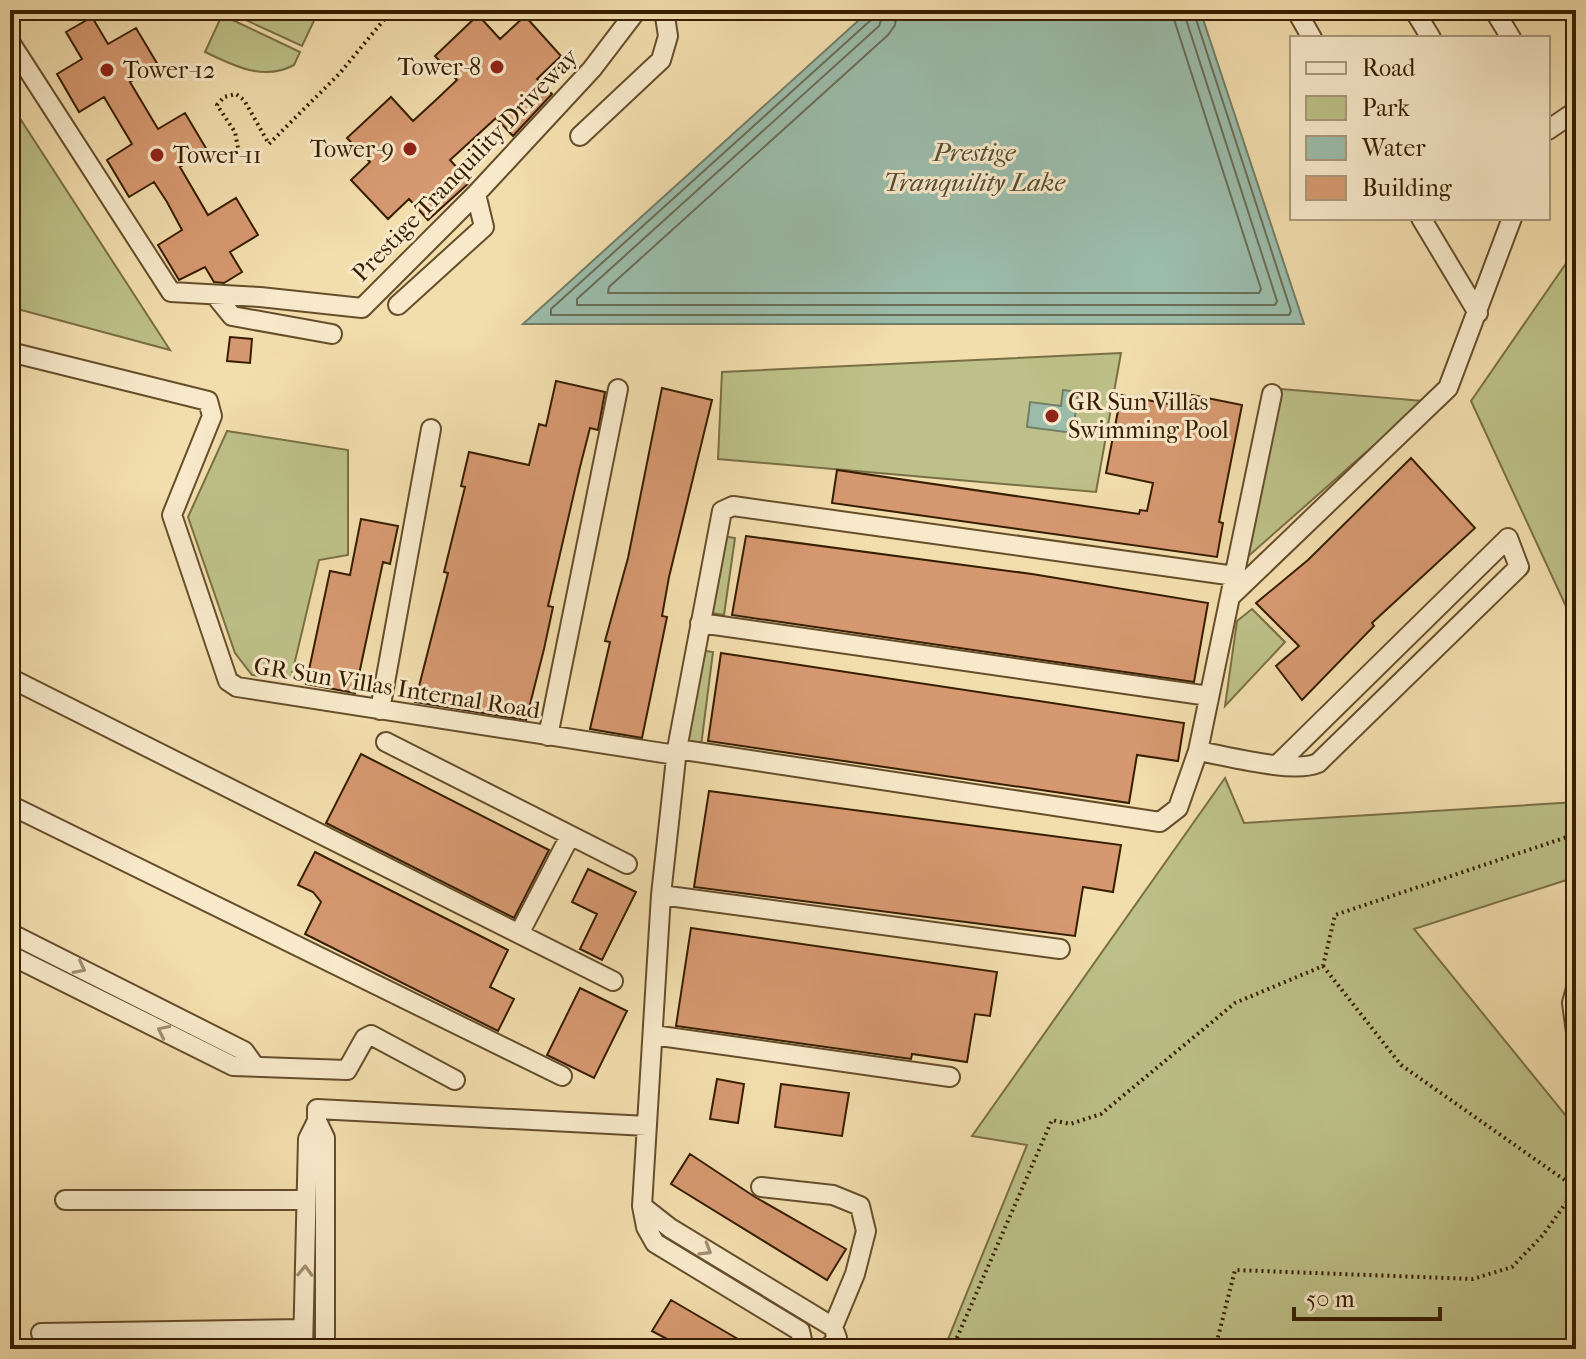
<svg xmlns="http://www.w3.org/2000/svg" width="1586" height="1359" font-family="'IM FELL French Canon',serif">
<rect width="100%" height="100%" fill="#f2ddad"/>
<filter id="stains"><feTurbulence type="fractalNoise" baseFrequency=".0025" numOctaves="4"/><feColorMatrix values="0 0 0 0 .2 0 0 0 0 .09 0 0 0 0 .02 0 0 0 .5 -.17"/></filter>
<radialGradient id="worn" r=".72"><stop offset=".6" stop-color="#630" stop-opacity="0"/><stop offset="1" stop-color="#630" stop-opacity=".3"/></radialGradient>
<path fill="#bdc088" stroke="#7a6f44" stroke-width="2" d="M224,10H319L302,46Z
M222,15L300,52L294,65C263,82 233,65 205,52Z
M10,103L170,350L10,307Z
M1576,249V628L1471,401Z
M1121,353L1096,492L718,459L722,372Z
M1281,389L1424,401L1244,560Z
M227,431L348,450V555L319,560L291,678L252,675L235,653L188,517Z
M723,536L735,538L724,615L711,613Z
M1252,609L1285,642L1225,706L1237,621Z
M700,650L713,652L701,746L688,744Z
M1225,778L1244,823L1576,802V877L1414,929L1576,1128V1349H944L1027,1145L972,1136Z"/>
<path fill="#9bbcab" stroke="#737d67" stroke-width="2" d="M870,10H1200L1304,324H523Z
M1063,390L1078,392L1073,433L1027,427L1030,402L1061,406Z"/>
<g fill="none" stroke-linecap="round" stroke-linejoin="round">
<path stroke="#696d56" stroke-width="2" d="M875,10L872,19L551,309V315H1289L1291,311L1193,10
M885,10L879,26L577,299V305H1275L1277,301L1183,10
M897,10L895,25L888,35L609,287L608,293H1259L1261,289L1171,10"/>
</g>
<path fill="#d69870" stroke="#371e00" stroke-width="2" d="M478,15L500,39L525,16L561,56L537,79L552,94L513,136L496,118L450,160L470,182L428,220L409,199L388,219L351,180L370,162L347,138L391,97L413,121L438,98L457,80L435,56Z
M92,17L108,44L136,28L158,65L130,82L158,129L185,113L207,150L180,167L208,215L236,198L258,235L230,252L242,272L224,283L214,282L205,267L179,280L158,245L182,230L167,202L154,182L129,197L107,160L132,144L104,97L79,112L57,74L82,59L66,32Z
M230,337L252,339L250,363L227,361Z
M556,381L605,392L598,430L590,428L580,467L548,606L553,607L544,649L526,720L415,702L448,573L444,572L465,487L461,486L469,452L529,465L539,424L546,426Z
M662,388L712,400L669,577L662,616L667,617L642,738L590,729L610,642L605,641L628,558Z
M1121,395L1189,408L1192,395L1242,405L1219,522L1223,523L1217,557L832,503L837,470L1139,514L1140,510L1147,511L1153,483L1106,473Z
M1411,458L1475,528L1372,623L1374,626L1302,700L1276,666L1299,646L1256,603L1308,560Z
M361,519L398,526L390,564L383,562L355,693L306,684L330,571L350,575Z
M746,536L1032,574L1208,603L1194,682L732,615Z
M721,653L1184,723L1178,761L1137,755L1129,803L708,741Z
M361,754L549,850L514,918L326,823Z
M709,791L1121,845L1113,892L1083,887L1075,936L694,887Z
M315,852L508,950L490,987L514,999L498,1031L305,934L321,902L313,892L298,885Z
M588,869L636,892L602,960L580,949L597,914L572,902Z
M691,928L997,972L990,1016L975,1014L967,1062L912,1054L911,1059L676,1026Z
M580,988L627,1011L594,1078L547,1055Z
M717,1079L744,1084L738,1123L710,1119Z
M781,1084L849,1093L842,1136L775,1127Z
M690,1154L755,1197L846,1249L827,1280L671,1184Z
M671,1300L755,1349H664L669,1340L652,1331Z"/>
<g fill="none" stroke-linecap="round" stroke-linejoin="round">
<g stroke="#664e2b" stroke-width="22">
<path id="minor" d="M1296,10L1312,38
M1414,10L1431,38
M1494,10L1511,38
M10,42L171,292L260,297L362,308L476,194L592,69L637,10
M1548,130L1576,111
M580,136L661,60L668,36L664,10
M1421,218L1478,313
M215,295L232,316L332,334
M398,305L484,227L476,194
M10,352L208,401L212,416L172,515L228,681L237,687L676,755
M1230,597L1448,388L1512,218
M700,623L1209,696
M10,678L613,981
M380,710L431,429
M548,736L618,389
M386,742L627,864
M677,749L1160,822L1178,808L1198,751L1272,394
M1198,751C1227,756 1294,774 1318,763L1519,567L1508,538L1278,764
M10,805L562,1076
M661,895L1060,949
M520,932L570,836
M10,933L244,1051L254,1065
M10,955L233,1066L347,1070L365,1038L371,1035L455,1080
M1576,988L1572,1003L1576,1032
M653,1035L950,1077
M317,1121V1109L647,1126
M761,1187L833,1195L860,1206L866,1231L855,1274L833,1327
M65,1200H306
M642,1206L670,1228L833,1327L837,1338L828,1349
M41,1333L303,1329
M303,1349L308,1139L317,1121L325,1138V1349
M794,1349L802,1340L800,1331L655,1243L646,1227L642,1206L661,895L677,749L722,511L733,506L1235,576"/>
</g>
<path stroke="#371e00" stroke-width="4" stroke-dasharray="2 4" stroke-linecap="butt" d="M229,163L238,148L235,132L217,105L224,97L236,94L244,100L269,144L340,73L392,10
M1323,966L1401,1065L1576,1188
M952,1349L1052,1120L1070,1124L1101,1114L1235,1003L1323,966L1335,915L1576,834
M1215,1349L1235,1270L1473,1279L1512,1267L1543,1235L1576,1189"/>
<use href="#minor" stroke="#f7e9ca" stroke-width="18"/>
</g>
<defs><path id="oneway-chevron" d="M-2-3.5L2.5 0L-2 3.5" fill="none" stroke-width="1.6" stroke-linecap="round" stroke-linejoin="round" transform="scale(2)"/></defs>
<g stroke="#a18e6f">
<use href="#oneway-chevron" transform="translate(80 968) rotate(27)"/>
<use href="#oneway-chevron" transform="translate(163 1031) rotate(-154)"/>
<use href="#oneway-chevron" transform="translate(706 1250) rotate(31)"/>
<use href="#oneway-chevron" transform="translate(305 1271) rotate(-88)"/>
</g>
<g fill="#8f2418" stroke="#f7e9ca" stroke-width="3">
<circle cx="497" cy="67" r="8"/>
<circle cx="107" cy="70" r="8"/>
<circle cx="410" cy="149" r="8"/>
<circle cx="157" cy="155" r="8"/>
<circle cx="1052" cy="416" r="8"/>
</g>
<g text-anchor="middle" stroke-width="6" stroke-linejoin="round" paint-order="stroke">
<g font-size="24" fill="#371e00" stroke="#f7e9ca" text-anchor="start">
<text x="481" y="75" text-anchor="end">Tower-8</text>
<text x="123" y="78">Tower-12</text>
<text x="394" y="157" text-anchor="end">Tower-9</text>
<text x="173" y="163">Tower-11</text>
<text x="1068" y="410">GR Sun Villas<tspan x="1068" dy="28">Swimming Pool</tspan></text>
</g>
<g font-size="24" fill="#371e00" stroke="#f7e9ca">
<text transform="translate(465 165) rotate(-46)" y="8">Prestige Tranquility Driveway</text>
<text transform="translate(397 688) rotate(9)" y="8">GR Sun Villas Internal Road</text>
</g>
<g font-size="26" font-style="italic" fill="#554d33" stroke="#f7e9ca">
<text x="974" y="161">Prestige<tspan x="974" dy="30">Tranquility Lake</tspan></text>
</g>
</g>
<rect width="1586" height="1359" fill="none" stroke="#f2ddad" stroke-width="40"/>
<rect x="12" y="12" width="1562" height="1335" fill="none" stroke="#371e00" stroke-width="4"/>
<rect x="20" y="20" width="1546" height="1319" fill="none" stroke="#371e00" stroke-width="2"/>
<rect x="1290" y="36" width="260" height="184" fill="#f7e9ca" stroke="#aa9879" stroke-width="2"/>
<rect x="1306" y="62" width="40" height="12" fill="#f7e9ca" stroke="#aa9879" stroke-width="2"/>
<text x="1362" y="76" font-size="24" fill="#371e00">Road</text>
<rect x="1306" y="96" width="40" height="24" fill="#bdc088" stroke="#aa9879" stroke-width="2"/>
<text x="1362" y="116" font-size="24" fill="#371e00">Park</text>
<rect x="1306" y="136" width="40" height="24" fill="#9bbcab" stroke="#aa9879" stroke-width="2"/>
<text x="1362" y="156" font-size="24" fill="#371e00">Water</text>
<rect x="1306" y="176" width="40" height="24" fill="#d69870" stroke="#aa9879" stroke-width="2"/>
<text x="1362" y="196" font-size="24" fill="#371e00">Building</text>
<path d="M1294 1307v12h146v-12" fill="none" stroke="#371e00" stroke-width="4"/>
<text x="1306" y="1307" font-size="24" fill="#371e00" stroke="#f7e9ca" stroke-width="6" paint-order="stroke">50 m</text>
<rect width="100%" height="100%" filter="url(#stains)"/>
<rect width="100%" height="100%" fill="url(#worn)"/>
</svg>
